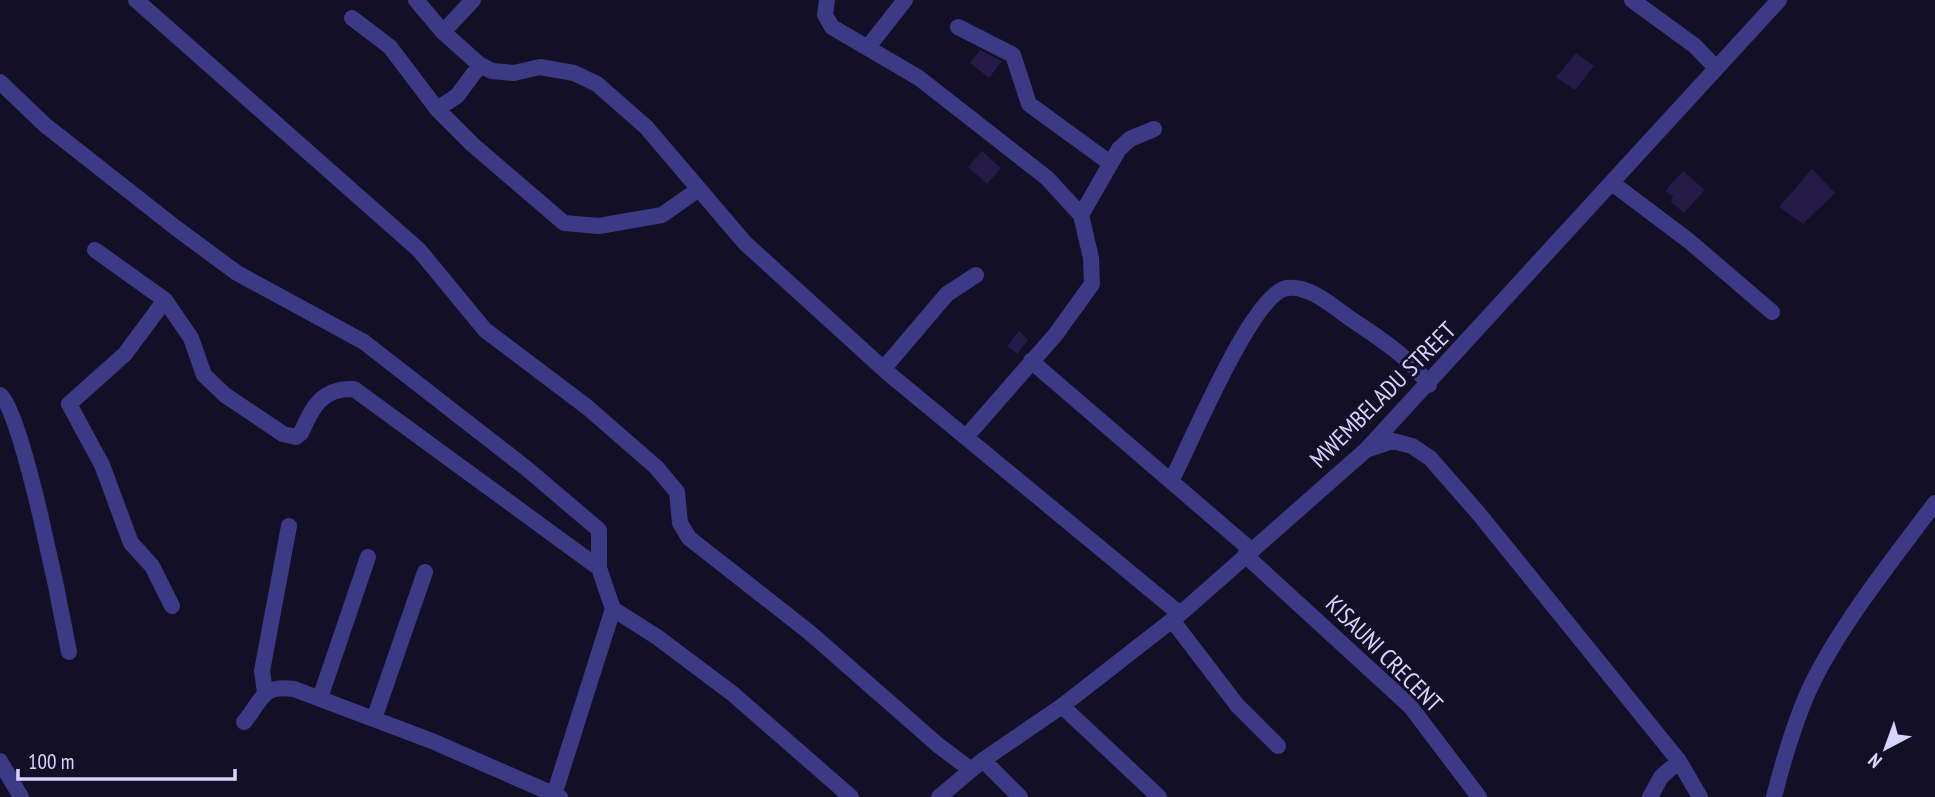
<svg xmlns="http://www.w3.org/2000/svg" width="1935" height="797" font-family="'PT Sans Narrow',sans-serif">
<rect width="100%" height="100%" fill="#130f26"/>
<path fill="#241b47" d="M980,50L1002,61L989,78L970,63Z
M1576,53L1594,66L1575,90L1556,77Z
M982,151L1001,168L987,184L968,167Z
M1812,169L1835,193L1803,224L1779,207Z
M1683,171L1705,190L1684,213L1671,202L1673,196L1665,191Z
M1019,331L1028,340L1017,354L1007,346Z"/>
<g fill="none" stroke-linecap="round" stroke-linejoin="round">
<path stroke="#3d3a85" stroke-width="16" d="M136,0L419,250L485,330L587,407L656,467L677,492L680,523L689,538L809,632L938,745L971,770
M416,0L443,32L480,65L492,71L514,73L540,67L574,73L597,84L646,127L745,243L888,373L1180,614
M827,0L825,15L832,27L919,78L1047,178L1081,215L1091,258L1092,284L1056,334L966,437
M1632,0L1695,46L1716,68
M352,18L390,47L437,109L473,145L564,223L599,226L662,215L699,189
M958,27L1013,55L1029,104L1110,163
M443,32L473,0
M868,47L905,0
M0,82L45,125L176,228L237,273L364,342L526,468L599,530V568L613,609L657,637L733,694L851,797
M437,109L457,96L480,65
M1612,183L1689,241L1772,312
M1081,215L1119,149L1130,139L1154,129
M95,250L165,300
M1031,361L1251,550
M884,368L947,294L976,275
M0,395C22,409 62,614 69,652
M1369,449L1393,441L1412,446L1430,458L1479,514L1679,761L1700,797
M1171,481C1189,448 1252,293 1287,288C1309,285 1331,305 1348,317C1377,337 1408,355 1429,385
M1245,555L1410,706L1479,797
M172,606L152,566L131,543L102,465L69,404L125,354L165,300L191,338L204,375L225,395L283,434L296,437L301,433C313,406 322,388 354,389L599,568
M1172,620L1237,705L1278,746
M265,692L262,671L289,526
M320,698L368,557
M1062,706L1159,797
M374,719L425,572
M244,722C262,701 261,684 294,689L432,741L560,797
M983,760L1020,797
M0,761L21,797
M554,795L613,609
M939,797L983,760L1062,706L1180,614L1367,449L1779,0
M1650,797L1661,777L1679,761
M1774,797C1783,761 1794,724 1809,690C1839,626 1893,559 1935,503"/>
</g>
<g text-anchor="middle" stroke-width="6" stroke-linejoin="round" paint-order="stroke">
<g font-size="24" fill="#d9d4ff" stroke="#130f26">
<text transform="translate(1383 395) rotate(-45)" y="8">MWEMBELADU STREET</text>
<text transform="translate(1384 654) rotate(45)" y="8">KISAUNI CRECENT</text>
</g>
</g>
<g transform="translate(1886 748) rotate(221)" stroke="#130f26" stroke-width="5" paint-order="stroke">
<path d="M0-5L12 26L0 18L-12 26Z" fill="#d9d4ff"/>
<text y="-10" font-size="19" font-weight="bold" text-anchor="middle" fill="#d9d4ff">N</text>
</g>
<path d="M18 769v10h217v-10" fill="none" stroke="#d9d4ff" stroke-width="3.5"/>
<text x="28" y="769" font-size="21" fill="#d9d4ff" stroke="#130f26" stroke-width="5" paint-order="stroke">100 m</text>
</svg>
